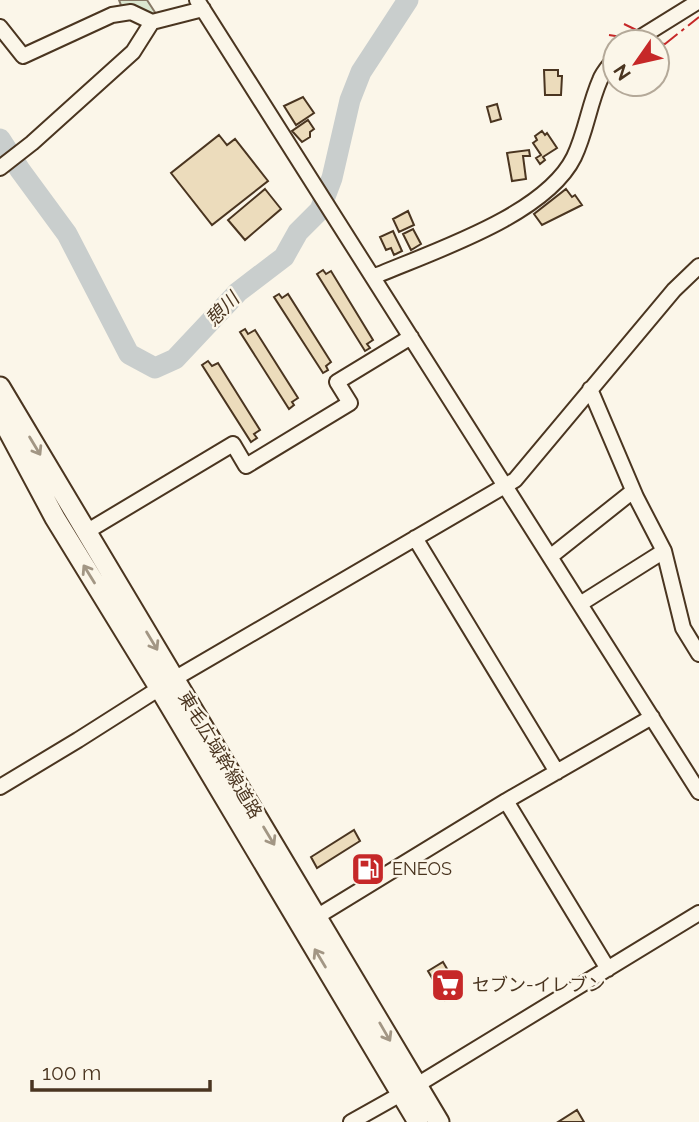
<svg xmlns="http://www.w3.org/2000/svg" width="699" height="1122" font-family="Raleway,'Noto Sans JP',sans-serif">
<rect width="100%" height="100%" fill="#fbf6e9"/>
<path fill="#dce7d0" stroke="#887966" stroke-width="2" d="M119,0H147L160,20L124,13Z"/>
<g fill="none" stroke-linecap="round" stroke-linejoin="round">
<path stroke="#c9cecd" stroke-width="21" d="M0,139L20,170L67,234L129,354L155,368L175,359L238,292L284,257L298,232L320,210L332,178L350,100L361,72L408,0"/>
</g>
<path fill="#ecdcbc" stroke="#4a3520" stroke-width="2" d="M544,70H558V76H562L561,95H545Z
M303,97L314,113L296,125L284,106Z
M497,104L501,119L491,122L487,107Z
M308,120L314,129L310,132V137L302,142L292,131Z
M542,131L545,135L547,133L557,148L543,157L545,160L540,164L536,158L541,155L533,143L537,140L535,136Z
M219,135L227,145L235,139L268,181L212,225L171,173Z
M529,150L530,156H523L526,179L512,181L507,153Z
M265,189L281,209L245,240L228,220Z
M566,189L572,197L575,195L582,205L542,225L534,214Z
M408,211L414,225L399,232L393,219Z
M413,229L421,244L411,250L403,234Z
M393,231L402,251L394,255L391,248L386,250L380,237Z
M323,270L326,274L331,271L373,340L367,344L370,348L365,351L317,274Z
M279,294L282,298L288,294L331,362L326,366L328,370L323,373L274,297Z
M245,329L248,334L255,330L298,398L292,402L294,405L289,409L240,332Z
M208,361L212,366L218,363L260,430L254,434L257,438L251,442L202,365Z
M354,830L360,841L317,868L311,857Z
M443,962L460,991L445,1000L428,971Z
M577,1110L584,1122H558Z"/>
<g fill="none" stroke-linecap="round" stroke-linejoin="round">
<g stroke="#4a3520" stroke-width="18">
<path id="minor" d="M197,0L699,792
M0,27L23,56L112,15L131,12L152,22L203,9
M633,42L699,1
M0,168L32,143L133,52L152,22
M373,277C431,252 545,216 574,157C586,132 589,105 600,80C603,72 610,65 615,58
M86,532L233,444L246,466L350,403L337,382L411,337
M415,538L557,772
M664,551L683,628L699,654
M550,557L633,491
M580,604L664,551L636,497L590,389
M0,787L78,740L174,679L515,480L674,290L699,266
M506,801L608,969
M318,916L506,801L652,717
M351,1122L417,1085L699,913"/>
</g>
<g stroke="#4a3520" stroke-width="23">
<path id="highway" d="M0,387L439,1122
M0,415L55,518L160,689L418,1122"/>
</g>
<use href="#minor" stroke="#fbf6e9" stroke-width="14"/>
<use href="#highway" stroke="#fbf6e9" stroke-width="19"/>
<path stroke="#c62828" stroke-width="2" stroke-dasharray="24 5 3.5 5" stroke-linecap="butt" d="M624,24L661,42
M609,35L653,42
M657,43L665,44L699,17"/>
</g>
<defs><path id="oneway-shaft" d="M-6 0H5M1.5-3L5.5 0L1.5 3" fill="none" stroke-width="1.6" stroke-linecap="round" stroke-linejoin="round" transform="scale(1.75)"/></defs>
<g stroke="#a29684">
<use href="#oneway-shaft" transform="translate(35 446) rotate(59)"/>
<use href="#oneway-shaft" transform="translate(89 574) rotate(-122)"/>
<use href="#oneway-shaft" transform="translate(152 641) rotate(59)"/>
<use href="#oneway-shaft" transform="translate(269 836) rotate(59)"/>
<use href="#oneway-shaft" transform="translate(320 958) rotate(-121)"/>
<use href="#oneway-shaft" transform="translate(385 1032) rotate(60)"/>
</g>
<defs>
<g id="fuel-square" transform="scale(1.75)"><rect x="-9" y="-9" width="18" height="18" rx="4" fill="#c62828" stroke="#fbf6e9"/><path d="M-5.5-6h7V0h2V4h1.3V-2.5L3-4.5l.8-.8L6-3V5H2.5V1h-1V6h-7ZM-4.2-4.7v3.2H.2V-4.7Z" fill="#fff"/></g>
<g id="supermarket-square" transform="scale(1.75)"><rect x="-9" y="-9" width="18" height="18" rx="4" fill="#c62828" stroke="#fbf6e9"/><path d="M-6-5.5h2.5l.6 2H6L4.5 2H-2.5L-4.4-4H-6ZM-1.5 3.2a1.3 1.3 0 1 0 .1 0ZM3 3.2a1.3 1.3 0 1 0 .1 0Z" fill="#fff"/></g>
</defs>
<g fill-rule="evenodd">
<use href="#fuel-square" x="368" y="869"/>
<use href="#supermarket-square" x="448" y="985"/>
</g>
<g text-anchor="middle" stroke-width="5" stroke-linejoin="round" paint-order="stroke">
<g font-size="18" fill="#4a3520" stroke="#fbf6e9">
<text transform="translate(220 755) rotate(59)" y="6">東毛広域幹線道路</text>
</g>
<g font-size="18" fill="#4a3520" stroke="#fbf6e9" text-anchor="start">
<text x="392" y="875">ENEOS</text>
<text x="472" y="991">セブン-イレブン</text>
</g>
<g font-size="19" font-style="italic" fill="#4a3520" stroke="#fbf6e9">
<text transform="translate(222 309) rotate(-46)" y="7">憩川</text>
</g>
</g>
<g transform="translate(636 63) rotate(236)"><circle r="33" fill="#fbf6e9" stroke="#b4a999" stroke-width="2"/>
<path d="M0-5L12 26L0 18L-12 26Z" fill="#c62828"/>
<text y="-10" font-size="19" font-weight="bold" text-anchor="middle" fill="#4a3520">N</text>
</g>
<path d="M32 1080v10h178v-10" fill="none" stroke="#4a3520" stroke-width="3.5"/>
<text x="42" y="1080" font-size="21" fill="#4a3520" stroke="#fbf6e9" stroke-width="5" paint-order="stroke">100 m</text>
</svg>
